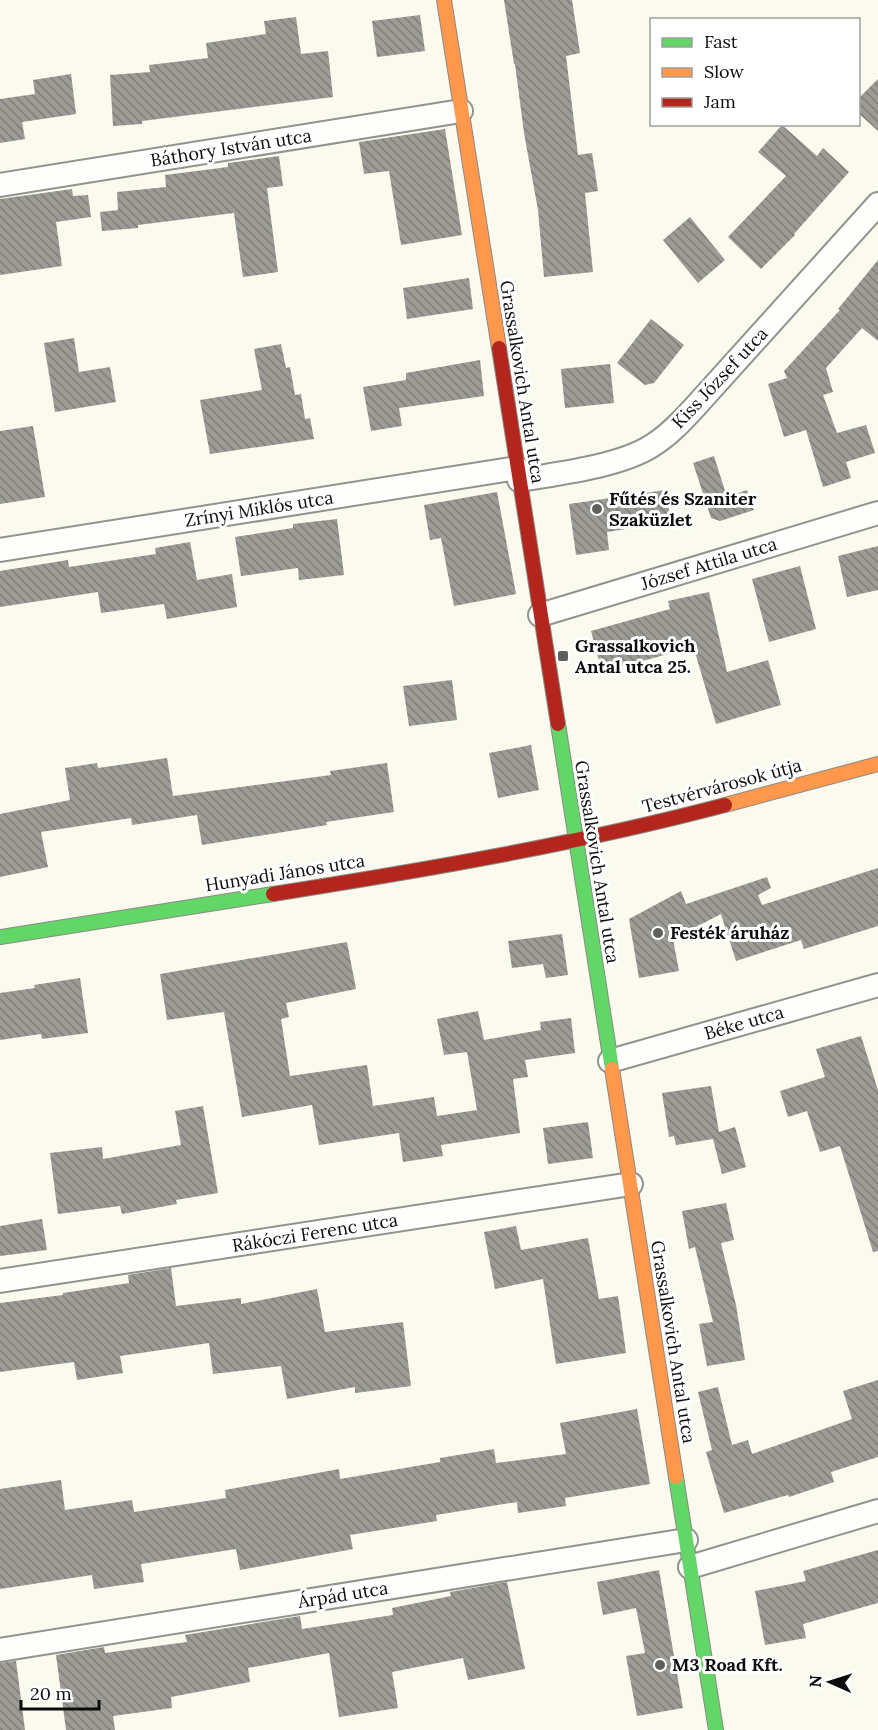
<svg xmlns="http://www.w3.org/2000/svg" width="878" height="1730" font-family="Lora,serif">
<defs>
<pattern id="building-back-hatch" width="6" height="6" patternUnits="userSpaceOnUse" patternTransform="scale(1.5)"><rect width="6" height="6" fill="#9c9b95"/><path d="M-1 5l2 2M0 0l6 6M5-1l2 2" fill="none" stroke="#7e7d78"/></pattern>
</defs>
<rect width="100%" height="100%" fill="#fafaef"/>
<path fill="url(#building-back-hatch)" d="M504,0H572L580,53L566,56L578,155L592,153L598,191L585,193L593,272L544,277L538,210L524,133L515,64H514Z
M420,15L425,51L377,57L372,21Z
M296,17L301,54L328,51L333,97L142,121V124L113,126L110,75L150,72L149,65L208,58L206,43L266,34L264,21Z
M71,74L76,114L22,122L25,139L0,143V99L35,94L33,80Z
M878,79V131L858,113V99Z
M782,125L817,156L823,148L849,172L794,234L795,235L761,269L728,237L786,176L758,152Z
M445,129L462,235L401,245L389,171L364,174L359,142Z
M279,156L283,186L267,188L278,272L243,277L234,213L138,225V228L102,231L100,212L118,210L117,192L166,187L165,175L228,167V163Z
M72,189L73,196L88,195L91,217L56,222L62,266L0,275V199Z
M690,217L725,260L698,283L663,240Z
M878,260V341L862,328L826,368L833,392L823,395L837,433L866,425L875,453L846,462L851,478L823,487L806,430L784,437L768,384L787,378L784,371L840,310L838,309Z
M469,278L473,309L407,319L403,288Z
M651,319L684,345L654,383L645,385L617,363Z
M74,338L79,372L110,367L116,402L55,412L44,343Z
M281,344L286,368L290,367L295,395L301,394L305,419L310,418L314,439L210,454L200,400L262,390L254,349Z
M480,360L484,396L399,408L402,426L371,431L363,387L406,380V373Z
M610,364L614,403L565,408L561,369Z
M33,426L45,497L0,504V431Z
M714,456L727,497L747,490L754,510L720,521L711,518L693,463Z
M666,490L671,522L607,532L609,550L576,555L569,504Z
M497,492L516,594L454,606L441,538L430,540L424,505Z
M337,519L344,575L299,580L298,568L241,576L235,537L293,528V524Z
M190,542L197,580L232,574L237,607L167,619L164,604L101,613L98,592L0,607V571L68,560L69,567L156,554L155,548Z
M878,546V590L847,597L838,556Z
M800,566L816,629L769,642L752,579Z
M709,592L727,672L768,660L781,705L716,724L695,652L680,655L679,651L602,672L591,631L670,609L668,601Z
M452,680L457,720L409,726L403,686Z
M531,745L539,790L498,798L489,753Z
M167,758L173,796L331,775L330,771L387,763L394,812L326,822L327,825L202,845L197,815L132,825L131,818L41,832L48,867L0,877V814L70,800L65,768L97,763L98,768Z
M878,868V926L804,949L801,940L736,961L721,914L673,939L679,971L639,978L629,919L681,891L686,904L767,877L771,888L758,895L762,905Z
M562,934L568,975L546,978L543,964L512,968L508,941Z
M347,942L356,989L286,1003L289,1017L281,1019L290,1076L367,1065L373,1106L434,1097L437,1116L477,1110L467,1052L444,1055L437,1019L478,1011L484,1040L541,1030L540,1022L571,1018L575,1053L525,1060L528,1077L513,1079L520,1133L441,1145L443,1156L403,1162L399,1133L319,1145L312,1105L242,1117L224,1012L167,1020L160,974Z
M80,978L88,1033L42,1039L41,1034L0,1040V993L35,988L34,985Z
M861,1036L878,1090V1251L873,1252L840,1146L820,1152L807,1111L788,1117L780,1091L825,1077L816,1049Z
M711,1086L719,1132L735,1127L746,1167L722,1174L713,1139L676,1145L674,1136L669,1137L662,1093Z
M203,1106L218,1193L176,1200L177,1204L122,1214L120,1206L58,1214L50,1153L102,1147L103,1159L181,1145L175,1111Z
M588,1122L593,1158L548,1164L543,1128Z
M726,1203L734,1240L721,1243L736,1305L745,1360L707,1366L699,1324L713,1322L695,1247L689,1249L682,1211Z
M42,1219L47,1250L0,1256V1226Z
M516,1226L521,1250L588,1238L599,1299L618,1296L626,1353L556,1364L543,1279L495,1289L484,1232Z
M171,1268L176,1306L241,1298V1304L317,1289L325,1332L403,1322L411,1386L355,1393V1387L287,1399L281,1366L213,1374L209,1343L120,1356L123,1373L77,1380L74,1362L0,1372V1303L63,1295V1293L129,1283L128,1275Z
M878,1380V1457L831,1472L834,1482L789,1497L788,1495L724,1513L706,1452L712,1450L698,1392L718,1387L732,1445L748,1440L752,1454L852,1419L843,1391Z
M637,1409L650,1484L565,1498L566,1506L518,1513L517,1502L436,1515L437,1521L350,1535L353,1549L240,1570L236,1549L141,1564L144,1582L94,1589L92,1575L0,1589V1489L61,1480L65,1510L132,1500L134,1512L226,1498L225,1490L339,1469L340,1479L440,1462V1458L494,1449L496,1463L566,1454L560,1423Z
M878,1550V1603L803,1624L806,1638L765,1645L755,1591L806,1581L803,1571Z
M659,1570L683,1708L637,1716L626,1656L645,1653L636,1608L603,1615L597,1582Z
M507,1582L525,1669L468,1680L463,1658L392,1672L398,1708L339,1717L329,1653L248,1668L250,1682L171,1697L172,1708L113,1716L115,1730H66L56,1655L104,1647L105,1653L187,1642L185,1635L300,1616L302,1629L393,1615L392,1608L451,1596L450,1592Z
M16,1661L25,1730H0V1663Z"/>
<g fill="none" stroke-linecap="round" stroke-linejoin="round">
<g stroke="#93938e" stroke-width="26">
<path id="street" d="M0,185L461,111
M519,480C557,474 622,466 653,445C669,435 682,421 694,408L878,204
M0,550L517,468
M540,615L878,513
M610,1061L878,985
M0,1281L631,1184
M690,1567L878,1511
M0,1650L686,1540"/>
</g>
<g stroke="#8a8a85" stroke-width="16">
<path id="fast" d="M558,724L612,1069
M0,937L273,894
M676,1477L716,1730"/>
</g>
<g stroke="#8a8a85" stroke-width="16">
<path id="slow" d="M444,0L499,348
M725,805L878,764
M612,1069L676,1477"/>
</g>
<g stroke="#8a8a85" stroke-width="16">
<path id="jam" d="M499,348L558,724
M273,894C425,870 577,844 725,805"/>
</g>
<use href="#street" stroke="#fefefd" stroke-width="22"/>
<use href="#fast" stroke="#63d668" stroke-width="14"/>
<use href="#slow" stroke="#ff974d" stroke-width="14"/>
<use href="#jam" stroke="#b3261e" stroke-width="14"/>
</g>
<g fill="#5f5f5b" stroke="#fff" stroke-width="2">
<circle cx="597" cy="509" r="6"/>
<rect x="557" y="650" width="12" height="12" rx="3"/>
<circle cx="658" cy="933" r="6"/>
<circle cx="660" cy="1665" r="6"/>
</g>
<g text-anchor="middle" stroke-width="6" stroke-linejoin="round" paint-order="stroke">
<g font-size="18" fill="#0c0c0c" stroke="#fff">
<text transform="translate(231 148) rotate(-9)" y="6">Báthory István utca</text>
<text transform="translate(720 378) rotate(-47)" y="6">Kiss József utca</text>
<text transform="translate(522 382) rotate(81)" y="6">Grassalkovich Antal utca</text>
<text transform="translate(259 509) rotate(-9)" y="6">Zrínyi Miklós utca</text>
<text transform="translate(709 564) rotate(-17)" y="6">József Attila utca</text>
<text transform="translate(722 786) rotate(-15)" y="6">Testvérvárosok útja</text>
<text transform="translate(597 862) rotate(81)" y="6">Grassalkovich Antal utca</text>
<text transform="translate(285 873) rotate(-9)" y="6">Hunyadi János utca</text>
<text transform="translate(744 1023) rotate(-16)" y="6">Béke utca</text>
<text transform="translate(315 1233) rotate(-9)" y="6">Rákóczi Ferenc utca</text>
<text transform="translate(673 1342) rotate(81)" y="6">Grassalkovich Antal utca</text>
<text transform="translate(343 1595) rotate(-9)" y="6">Árpád utca</text>
</g>
<g font-size="18" font-weight="bold" fill="#0c0c0c" stroke="#fff" text-anchor="start">
<text x="609" y="505">Fűtés és Szaniter<tspan x="609" dy="21">Szaküzlet</tspan></text>
<text x="575" y="652">Grassalkovich<tspan x="575" dy="21">Antal utca 25.</tspan></text>
<text x="670" y="939">Festék áruház</text>
<text x="672" y="1671">M3 Road Kft.</text>
</g>
</g>
<rect x="650" y="18" width="210" height="108" fill="#ffffff" stroke="#9e9e9e" stroke-width="1.5"/>
<rect x="662" y="38" width="30" height="9" fill="#63d668" stroke="#9e9e9e" stroke-width="1.5"/>
<text x="704" y="48" font-size="18" fill="#0c0c0c">Fast</text>
<rect x="662" y="68" width="30" height="9" fill="#ff974d" stroke="#9e9e9e" stroke-width="1.5"/>
<text x="704" y="78" font-size="18" fill="#0c0c0c">Slow</text>
<rect x="662" y="98" width="30" height="9" fill="#b3261e" stroke="#9e9e9e" stroke-width="1.5"/>
<text x="704" y="108" font-size="18" fill="#0c0c0c">Jam</text>
<g transform="translate(830 1682) rotate(273)" stroke="#ffffff" stroke-width="4.5" paint-order="stroke">
<path d="M0-4.5L10 22L0 15L-10 22Z" fill="#0c0c0c"/>
<text y="-9" font-size="16" font-weight="bold" text-anchor="middle" fill="#0c0c0c">N</text>
</g>
<path d="M21 1700v9h78v-9" fill="none" stroke="#0c0c0c" stroke-width="3"/>
<text x="30" y="1700" font-size="18" fill="#0c0c0c" stroke="#ffffff" stroke-width="4.5" paint-order="stroke">20 m</text>
</svg>
